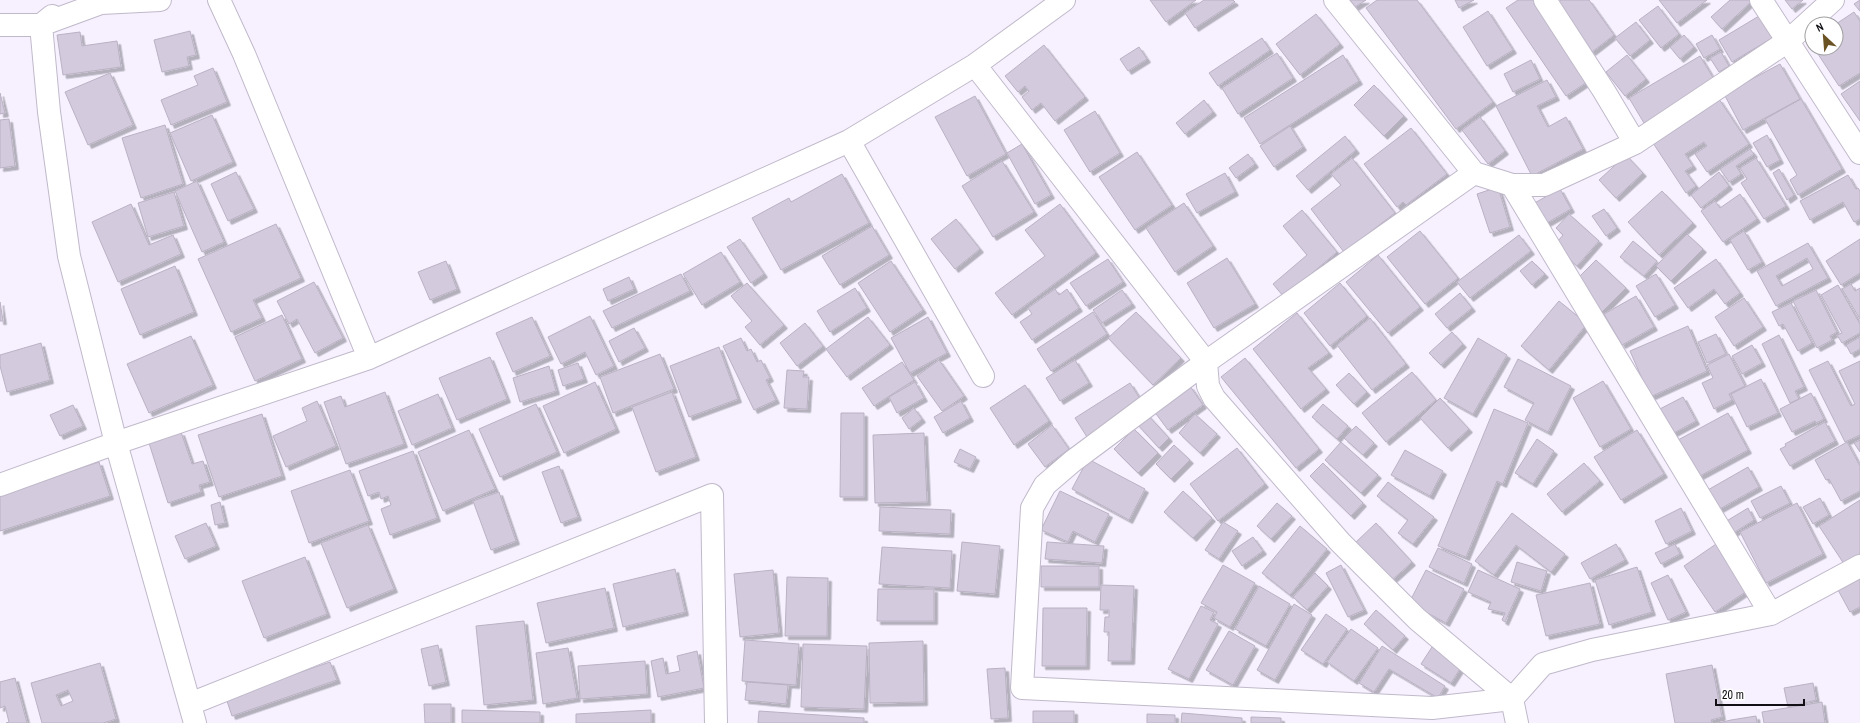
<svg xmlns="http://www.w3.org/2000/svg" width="1860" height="723" font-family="'Archivo Narrow',sans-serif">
<defs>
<filter id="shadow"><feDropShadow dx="3.5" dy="3.5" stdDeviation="0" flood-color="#0004"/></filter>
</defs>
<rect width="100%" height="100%" fill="#f6f0ff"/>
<path fill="#d3cbdd" stroke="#bab2c4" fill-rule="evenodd" filter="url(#shadow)" d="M1150,0H1196L1166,22Z
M1204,0H1233L1235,2L1195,28L1185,13Z
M1350,0H1366L1355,7Z
M1377,0H1417L1493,102L1456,129L1366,8Z
M1455,0H1474L1459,8Z
M1518,0H1535L1590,80L1566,96L1506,8Z
M1561,0H1589L1614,35L1592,52L1557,3Z
M1659,0H1707L1677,23Z
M1730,0H1749L1751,2L1722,29L1711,17Z
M1785,0H1803L1792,9Z
M1860,0V11L1854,4Z
M1658,6L1679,34L1661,48L1639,20Z
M1488,11L1513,50L1487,66L1463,27Z
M1854,12L1860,21V73L1839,86L1814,48H1836V24Z
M1316,14L1340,44L1300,75L1276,44Z
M1759,16L1772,38L1732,62L1719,40Z
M1636,22L1650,40L1630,56L1615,38Z
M190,31L196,55L187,57L189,66L162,72L154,40Z
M80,32L82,46L117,41L121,67L63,75L57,35Z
M1684,35L1694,47L1680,59L1670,47Z
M1712,35L1720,49L1704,58L1696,44Z
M1262,38L1270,50L1218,86L1209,73Z
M1044,45L1085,97L1055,121L1041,103L1032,110L1022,97L1029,91L1025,86L1018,92L1005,76Z
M1139,47L1147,59L1128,71L1120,59Z
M1721,52L1729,66L1719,72L1710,58Z
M1277,53L1293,78L1238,114L1222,88Z
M1343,55L1359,81L1260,144L1244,118Z
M1627,55L1646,79L1625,96L1606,72Z
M1700,56L1715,81L1644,123L1629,98Z
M1531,60L1540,79L1513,92L1504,74Z
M1780,64L1800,99L1743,130L1724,94Z
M213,68L227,102L171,125L161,100L198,85L194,76Z
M110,73L133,125L88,145L65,92Z
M1547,80L1556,97L1537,106L1548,127L1566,117L1583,149L1532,176L1496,106Z
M1860,81V121L1841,94Z
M1374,85L1404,116L1384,136L1354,105Z
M0,93L5,113L0,114Z
M975,96L1006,154L967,176L935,117Z
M1719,99L1749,144L1707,172L1695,154L1707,146L1704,142L1685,154L1693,166L1685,171L1696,186L1686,193L1653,143Z
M1801,99L1842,169L1798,195L1790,180L1797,175L1765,119Z
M1204,100L1213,112L1185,134L1176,123Z
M1095,111L1120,153L1090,172L1064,130Z
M212,115L233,162L191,181L170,133Z
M1480,117L1505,151L1488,164L1462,130Z
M9,119L15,166L0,168V120Z
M165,125L183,184L141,198L122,138Z
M1290,126L1303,147L1274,167L1260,146Z
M1411,128L1447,174L1406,205L1403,202L1397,207L1364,164Z
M1767,135L1780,160L1767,167L1753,143Z
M1345,136L1356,150L1308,190L1296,176Z
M1022,144L1051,195L1035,204L1007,153Z
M1750,149L1754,154L1736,166L1741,174L1729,182L1720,169Z
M1137,152L1172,205L1135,230L1099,177Z
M1248,154L1255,164L1236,178L1229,168Z
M1626,155L1643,173L1616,198L1599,180Z
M1352,158L1395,213L1344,252L1311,209L1341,185L1331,174Z
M1756,158L1786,206L1764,219L1741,183L1747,179L1740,168Z
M1002,161L1034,212L993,237L962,186Z
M1779,169L1794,195L1787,200L1773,173Z
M236,172L254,209L228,221L211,184Z
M1719,172L1729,186L1701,208L1691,195Z
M1225,173L1235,192L1197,213L1186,194Z
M842,174L869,223L781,270L752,218L789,198L791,202Z
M1848,175L1856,189L1858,188L1860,191V219L1854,222L1843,202L1810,220L1800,201Z
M197,181L224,242L202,252L175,191Z
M1498,187L1510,227L1490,233L1477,194Z
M1560,189L1571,209L1540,227L1529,206Z
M1662,191L1693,223L1659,255L1628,222Z
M174,192L184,226L148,237L138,203Z
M1740,194L1757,219L1723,242L1701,211L1715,201L1720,208Z
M1184,203L1213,246L1175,272L1146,228Z
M131,204L149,245L173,235L181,254L118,282L92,222Z
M1060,204L1096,253L1012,315L995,293L1045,256L1025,230Z
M1604,209L1617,228L1606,236L1592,216Z
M1302,210L1337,252L1284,297L1273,284L1307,255L1283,226Z
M1569,214L1599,241L1577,266L1554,246L1563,235L1556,228Z
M956,219L980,249L955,269L931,239Z
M276,224L301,278L253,300L262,318L231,332L198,259Z
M872,226L889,255L840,285L822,256Z
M1420,231L1458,278L1425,304L1387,257Z
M1744,231L1762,262L1748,270L1730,240Z
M1687,234L1703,249L1671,281L1656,266Z
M1519,235L1531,251L1470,298L1457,282Z
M740,239L764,274L751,283L727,247Z
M1860,239V273L1841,285L1826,261Z
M1633,241L1657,261L1644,276L1620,257Z
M1808,243L1828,278L1776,306L1757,271ZM1807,258L1813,269L1782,286L1776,276Z
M721,252L740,282L702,305L683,274Z
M1378,255L1420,307L1388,333L1346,282Z
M1227,258L1255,304L1214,328L1187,283Z
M1108,259L1123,282L1086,306L1070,283Z
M1716,259L1740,293L1725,304L1714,289L1688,308L1674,288Z
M1596,260L1626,288L1602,312L1573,283Z
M446,261L457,289L430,300L418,272Z
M891,261L923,310L890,332L858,283Z
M1532,261L1545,274L1532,285L1520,271Z
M175,266L194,312L140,335L121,289Z
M681,274L690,291L612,328L603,311Z
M1656,274L1675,305L1655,317L1636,286Z
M629,277L634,289L608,301L603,289Z
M314,282L343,338L315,353L297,319L289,324L277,301Z
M747,283L784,325L760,345L745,327L752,321L731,296Z
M1340,283L1367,316L1330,346L1304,313Z
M1851,284L1855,291L1860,288V319L1842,289Z
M1838,285L1860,324V333L1842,343L1837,335L1842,333L1821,295Z
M855,288L867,308L830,332L817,311Z
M1055,289L1059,295L1067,289L1079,308L1032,340L1020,322L1032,314L1028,308Z
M1122,290L1132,304L1102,323L1093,310Z
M1816,290L1837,332L1830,336L1832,340L1817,348L1793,301Z
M1460,293L1472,308L1447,328L1435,314Z
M1636,296L1654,327L1622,345L1604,314Z
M1744,298L1763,327L1734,346L1715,317Z
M1559,301L1587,324L1549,370L1521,346Z
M0,302L3,321H0Z
M1791,303L1812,343L1798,351L1783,324L1779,326L1772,312Z
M1093,312L1107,334L1051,371L1037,349Z
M1136,312L1181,358L1153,385L1108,338Z
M1297,313L1329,353L1308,368L1326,389L1301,409L1253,349Z
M282,315L302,359L255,381L235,337Z
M590,316L614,366L596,375L585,352L561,364L548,337Z
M532,317L550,356L513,372L496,333Z
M868,317L890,345L847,377L826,349Z
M928,317L947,353L910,373L891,338Z
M1370,318L1406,364L1372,390L1337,345Z
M805,323L823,346L797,366L780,343Z
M1688,326L1707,371L1650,397L1630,351Z
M634,328L645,348L619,362L609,341Z
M1452,332L1463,344L1441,365L1429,353Z
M1716,334L1726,354L1707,363L1698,342Z
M1779,335L1804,387L1795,391L1799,399L1790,403L1762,344Z
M191,336L213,385L149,413L127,364Z
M1860,337V349L1851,354L1846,345Z
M741,338L747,351L751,349L757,362L761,360L770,378L766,380L776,400L754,410L723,346Z
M1478,338L1507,355L1473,414L1444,398Z
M41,343L50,380L7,392L0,366V355Z
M1752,345L1762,363L1742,374L1732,356Z
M719,347L738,399L689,417L670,366Z
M660,354L674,389L613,413L600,377Z
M1729,354L1745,386L1729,394L1732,400L1714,409L1702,383L1713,378L1707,365Z
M490,357L507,399L457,420L439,378Z
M1245,358L1319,449L1296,468L1221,377Z
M1518,359L1571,386L1548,432L1525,420L1534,403L1504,387Z
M939,360L964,396L942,411L917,376Z
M1075,360L1089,383L1060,401L1046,378Z
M1828,361L1851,406L1855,404L1839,371L1860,361V435L1845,442L1809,370Z
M902,362L914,380L874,406L862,388Z
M578,363L584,379L563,386L558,370Z
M549,366L556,391L520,402L513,378Z
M787,370L804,371L803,377H809L807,409L784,408Z
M1412,372L1436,400L1386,442L1362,413Z
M1349,373L1367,392L1354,404L1336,385Z
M1761,379L1778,413L1747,427L1731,394Z
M1603,381L1631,429L1600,447L1573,398Z
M595,382L616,429L564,453L543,406Z
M915,382L924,398L897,413L889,397Z
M1130,383L1142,402L1087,437L1075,418Z
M1025,385L1049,421L1014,445L990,408Z
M1190,386L1203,405L1168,430L1154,411Z
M385,392L404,444L346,464L324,402L341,396L345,407Z
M672,392L696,457L656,472L632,407Z
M1811,393L1824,419L1816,423L1815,421L1792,432L1780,409Z
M438,394L452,428L412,445L398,411Z
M1683,397L1696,421L1670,435L1656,411Z
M1440,398L1469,429L1448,448L1420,418Z
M317,401L336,446L286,467L273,436L307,421L302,408Z
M961,401L970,418L943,433L934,417Z
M536,404L557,452L500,477L479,429Z
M1323,404L1348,426L1337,439L1312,417Z
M73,405L83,426L60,436L50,415Z
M914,408L922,419L909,429L902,418Z
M1494,409L1528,423L1503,484L1497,481L1466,557L1438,546Z
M841,413H864V497H840Z
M1728,413L1748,450L1698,477L1678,440Z
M262,414L282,476L219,497L198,435Z
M1147,414L1169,438L1159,448L1136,423Z
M1195,414L1217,434L1200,453L1179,433Z
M1825,422L1835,441L1790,466L1780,449L1786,446L1785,444Z
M1052,425L1069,449L1045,467L1028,444Z
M1356,426L1374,443L1363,455L1344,438Z
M1134,429L1158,453L1138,473L1114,449Z
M469,430L495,489L443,511L418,452Z
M1637,430L1664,474L1621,500L1594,457Z
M181,432L192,464L203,461L210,482L199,485L201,492L168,503L149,443Z
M924,433L927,502L875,503L873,435Z
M1537,439L1554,451L1533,484L1515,473Z
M1860,440V452L1854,443Z
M1341,442L1378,475L1361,493L1325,460Z
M1847,442L1860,466V491L1841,501L1829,479L1826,480L1815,460Z
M1174,445L1190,460L1171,479L1156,464Z
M1237,448L1265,484L1218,521L1190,484Z
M960,449L976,457L970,469L954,462Z
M1405,450L1443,471L1430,496L1391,475Z
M413,451L437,518L390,535L381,509L391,505L388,496L381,499L379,492L368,496L359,471Z
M1088,459L1145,489L1129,520L1072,489Z
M99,462L110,496L0,531V494Z
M1323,463L1363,503L1351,516L1310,476Z
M1584,463L1600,481L1562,512L1547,494Z
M559,466L578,517L561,523L542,472Z
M1748,467L1759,487L1718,510L1706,491Z
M350,470L369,521L309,543L291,491Z
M1388,482L1434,517L1413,544L1398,533L1408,520L1377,496Z
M1781,486L1790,503L1760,518L1751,501Z
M1060,491L1109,514L1095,542L1073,531L1068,542L1041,530Z
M1183,491L1212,518L1193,538L1164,512Z
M499,492L516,541L491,550L473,501Z
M1820,498L1829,515L1813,524L1803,507Z
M1860,500V557L1846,567L1819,526Z
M220,502L225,523L215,525L211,505Z
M1277,503L1292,516L1271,539L1257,526Z
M1797,503L1823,554L1766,583L1740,532Z
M880,507L951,510L950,534L879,531Z
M1681,508L1692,531L1666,544L1655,521Z
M1748,508L1754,520L1732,534L1725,522Z
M1512,513L1565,554L1551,572L1516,545L1494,575L1475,561Z
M1223,522L1238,531L1219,559L1205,550Z
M206,523L216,546L185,559L175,536Z
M1376,523L1412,562L1391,581L1355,543Z
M368,525L394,589L347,608L321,543Z
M1300,526L1327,549L1290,595L1262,573Z
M1253,537L1263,551L1242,566L1232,551Z
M962,542L1000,546L995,594L957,591Z
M1047,542L1104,546L1102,563L1045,559Z
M1719,542L1750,589L1715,612L1684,566Z
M1616,544L1625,560L1590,579L1581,563Z
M1675,544L1680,554L1661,564L1655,553Z
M882,547L952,551L950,588L879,584Z
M1438,548L1472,564L1464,583L1429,567Z
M305,557L327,614L264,638L242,581Z
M1517,562L1547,571L1541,591L1511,582Z
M1223,565L1255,583L1230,627L1214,618L1217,612L1201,603Z
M1341,565L1364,610L1348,617L1326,573Z
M1041,566H1099V587H1041Z
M1637,567L1652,612L1609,625L1595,580Z
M675,569L685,612L623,627L613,584Z
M773,570L779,633L740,637L734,574Z
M1426,570L1464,589L1446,623L1409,603Z
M1478,570L1520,589L1505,622L1502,620L1505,613L1488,609L1491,602L1468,592Z
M1315,573L1328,586L1307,610L1293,597Z
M1668,575L1686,612L1668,620L1651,583Z
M787,577L828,578L827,636H785Z
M1860,578V607L1850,612L1838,590Z
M1590,583L1600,624L1546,636L1536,595Z
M1101,585L1134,586L1131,661H1108L1109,632H1104L1105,617H1109V610H1100Z
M1259,586L1290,604L1266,646L1235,629Z
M605,588L614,628L546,643L537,603Z
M878,589H934V621H877Z
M1294,604L1312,615L1275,680L1257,670Z
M1201,606L1214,612L1210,620L1218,624L1189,679L1168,669Z
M1043,608H1087L1086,666H1042Z
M1376,610L1405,636L1393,650L1364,624Z
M1326,614L1347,629L1323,664L1301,650Z
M524,621L533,700L484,705L476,626Z
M1351,629L1378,648L1354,681L1327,662Z
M1229,631L1255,646L1233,685L1206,670Z
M745,640L799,644L796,685L742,681Z
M923,641L924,702L870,703L869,643Z
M803,644L867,646L864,709L801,707Z
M438,645L446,682L429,686L421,649Z
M1382,646L1445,686L1438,698L1389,669L1374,692L1359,683Z
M1432,647L1462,666L1451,683L1421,664Z
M568,648L577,698L543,704L536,653Z
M697,651L704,688L658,697L651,661L663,658L666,674L680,671L677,656Z
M645,661L647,694L580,699L578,666Z
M330,662L337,680L232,716L226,698Z
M100,663L116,719L103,723H42L31,683ZM68,690L73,701L61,706L56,695Z
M1712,665L1722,717L1711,720L1712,723H1675L1666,674Z
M1005,668L1008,718L991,719L987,669Z
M15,678L27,723H6L9,722L5,706L0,708V682Z
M747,682L788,685L786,704L745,700Z
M1813,683L1816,700L1788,707L1784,688Z
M1822,702L1825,723H1764L1762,712Z
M424,704H451V723H425Z
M462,710L540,712V723H462Z
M651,710V723H576V714Z
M759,711L864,718V723H758Z
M1033,711H1074V723H1033Z
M1182,713L1242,718V723H1181Z
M1147,714L1175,715V723H1147Z
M1756,716L1757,723H1718L1731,720Z
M1251,717L1281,718V723H1251Z"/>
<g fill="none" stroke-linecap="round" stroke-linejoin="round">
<g stroke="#c0b9ca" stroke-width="24">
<path id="minor" d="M160,0L101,3L41,25L49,112L69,256L116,443L195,723
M219,0L244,54L369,358
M1335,0L1474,173L1512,185L1771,614
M1545,0L1604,91L1635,143
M1761,0L1860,153
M0,25H41L52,16
M975,65L1206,362L1208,386L1214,398L1340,542L1417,619L1512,699L1517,723
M849,141L983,376
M1474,173L1206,362L1073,461L1045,485L1032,508L1022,688L1432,708L1512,699L1543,664L1592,650L1771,614L1860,566
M1512,185H1544L1635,143L1788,41L1833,0
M0,485L116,443L369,358L849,141L975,65L1064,0
M190,704L712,495L716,723"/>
</g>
<use href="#minor" stroke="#fff" stroke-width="22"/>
</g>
<g transform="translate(1824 36) rotate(334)"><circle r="19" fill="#ffffff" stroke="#a09fa1"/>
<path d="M0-3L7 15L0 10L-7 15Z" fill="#6a5222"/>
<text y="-6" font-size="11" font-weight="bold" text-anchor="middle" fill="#120f15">N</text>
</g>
<path d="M1716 699v6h88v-6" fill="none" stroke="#120f15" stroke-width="2"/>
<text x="1722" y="699" font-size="12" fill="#120f15" stroke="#ffffff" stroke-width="3" paint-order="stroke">20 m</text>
</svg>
